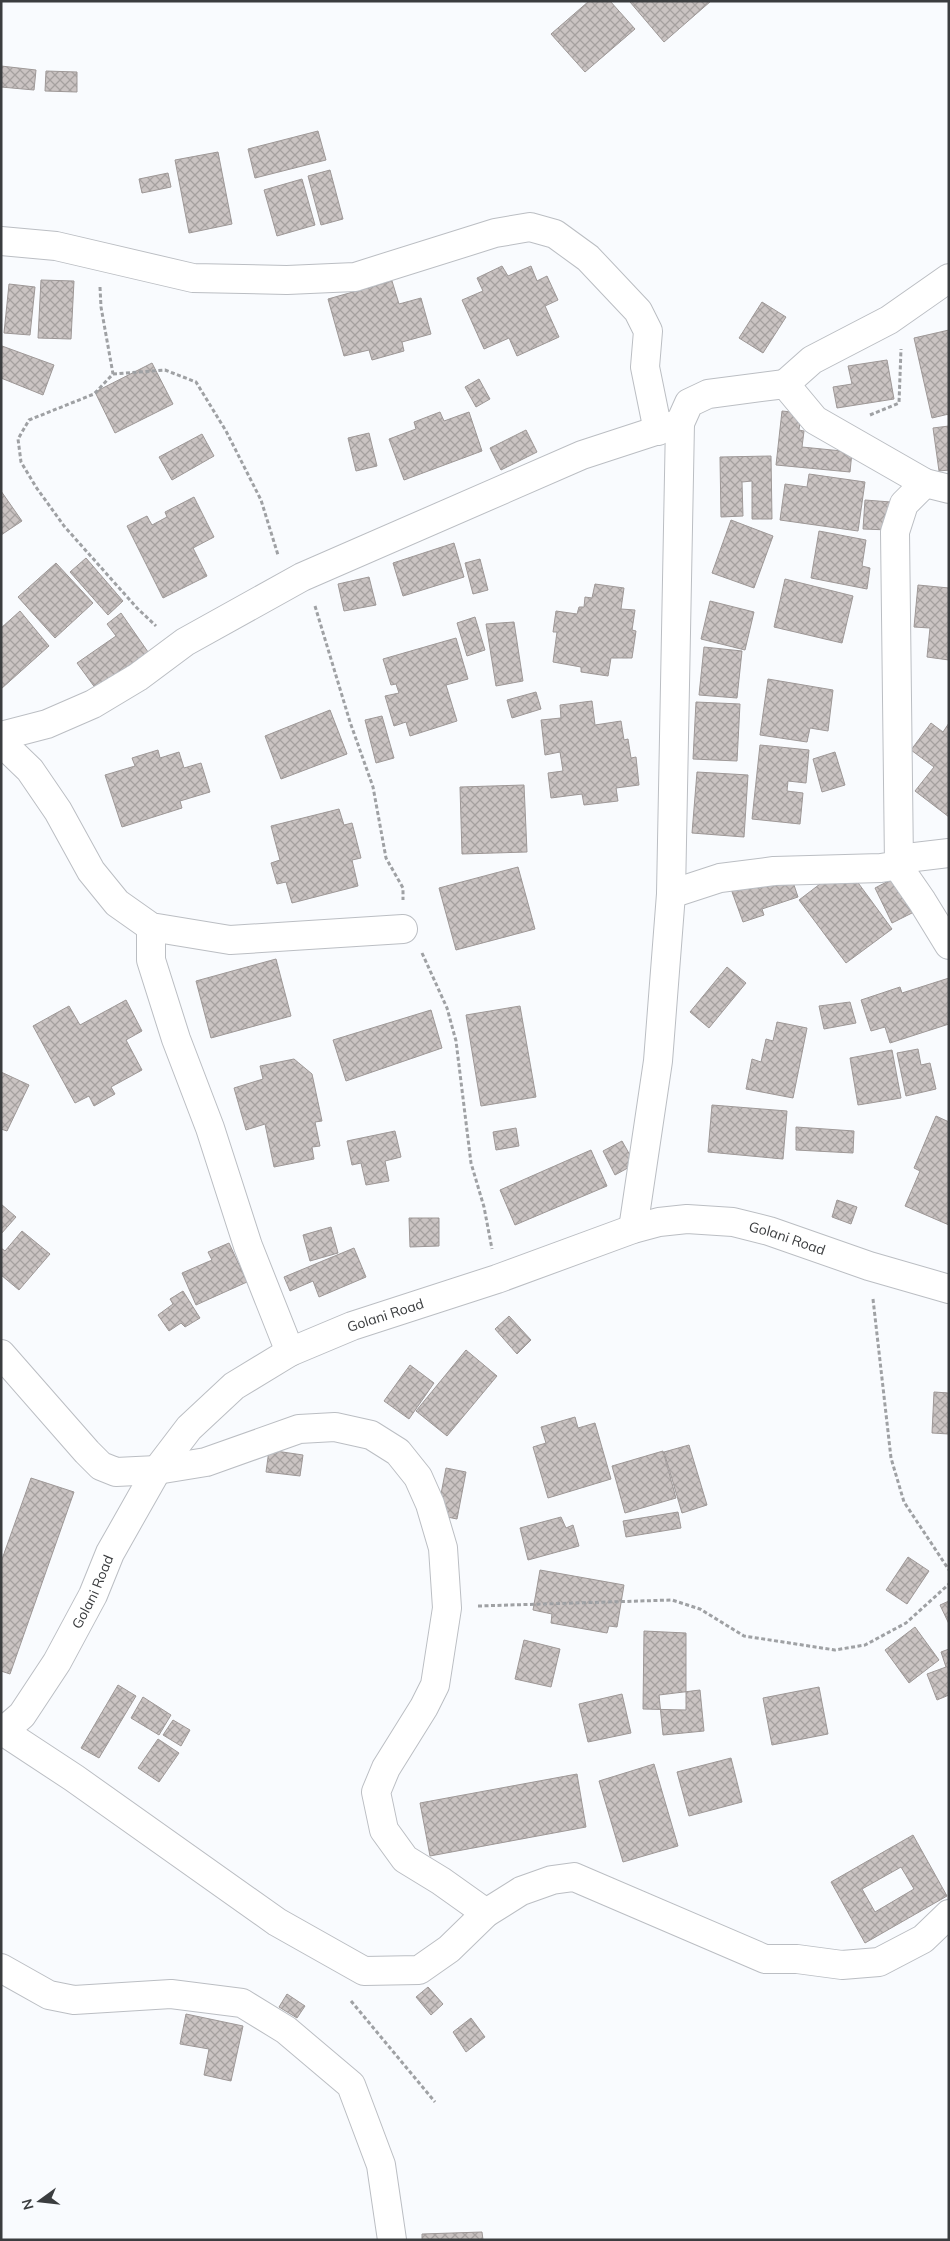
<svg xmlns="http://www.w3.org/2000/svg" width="950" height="2241" font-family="Mulish,sans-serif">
<defs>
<pattern id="building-cross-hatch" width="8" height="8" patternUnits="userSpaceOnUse" patternTransform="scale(1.25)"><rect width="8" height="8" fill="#cac3c2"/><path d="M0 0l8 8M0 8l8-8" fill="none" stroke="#a5a09f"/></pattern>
</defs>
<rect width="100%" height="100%" fill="#f9fbfe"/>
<path fill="url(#building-cross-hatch)" stroke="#9e9897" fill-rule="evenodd" d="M589,1H610L635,29L585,72L551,34Z
M711,1L664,42L630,2L631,1Z
M1,66L36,70L34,90L1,87Z
M46,71L77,72V92L45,91Z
M318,131L326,160L255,178L248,149Z
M218,152L232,224L189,233L175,160Z
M330,170L343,219L321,225L308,176Z
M168,173L171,187L142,193L139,179Z
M302,179L315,225L277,236L264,190Z
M502,266L508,276L531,266L537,281L547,276L558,300L545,306L559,337L517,356L509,338L484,349L462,300L483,291L477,278Z
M41,280L74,281L71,339L38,338Z
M392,281L399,304L421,298L431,334L402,342L404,351L372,360L369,350L344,356L328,299Z
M9,284L35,287L30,335L4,333Z
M762,302L786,317L763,353L739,338Z
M949,330V414L932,418L914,338Z
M2,346L54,365L43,395L1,378Z
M887,360L894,399L837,408L833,387L852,384L848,366Z
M152,363L173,404L115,433L95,392Z
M479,379L490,399L476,407L465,387Z
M782,411L801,413L799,430L804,431L802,447L852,452L850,472L776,465Z
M440,412L444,421L469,412L482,451L404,480L389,439L416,429L414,422Z
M949,426V470L939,471L933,428Z
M526,430L537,452L501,470L490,448Z
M369,433L377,466L356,471L348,438Z
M202,434L214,456L172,480L159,457Z
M771,456L772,519H752V481L742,482L743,516L721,517L720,457Z
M809,474L865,482L858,531L780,520L785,484L807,487Z
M1,491L22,521L1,535Z
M194,497L214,537L193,548L207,576L163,598L127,526L147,516L152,525L167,517L165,512Z
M865,500L891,502L889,530L863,529Z
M731,520L773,536L754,588L712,573Z
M819,531L866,540L862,566L870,568L867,589L811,578Z
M454,543L464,577L403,596L393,563Z
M86,558L123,601L108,615L70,572Z
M480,559L488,590L473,594L465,563Z
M56,563L93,603L55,638L18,597Z
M369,577L376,605L344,611L338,584Z
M785,579L853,596L842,643L774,627Z
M595,584L624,588L621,609L635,610L632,630L636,631L632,658H611L608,676L581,672V667L553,662L557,632H553L556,611L577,614L579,607H584L585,597L592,598Z
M918,585L949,588V660L927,657L930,628L914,627Z
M710,601L754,612L745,650L701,639Z
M20,611L49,646L1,689V628Z
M121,613L148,652L96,689L77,663L116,636L107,624Z
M475,617L485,650L467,656L457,623Z
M514,622L523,681L496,686L486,624Z
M456,638L468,679L446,685L457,721L410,736L406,722L394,726L385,696L399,693L396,684L391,685L383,659Z
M704,647L742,651L737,698L699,695Z
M768,679L833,690L828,731L810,728L807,742L760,735Z
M536,692L541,709L512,718L507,700Z
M592,701L595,725L621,721L624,740L628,739L631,758L636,757L639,785L616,788L618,801L584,805L582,794L551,798L548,773L563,771L560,752L545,755L541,720L561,718L560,705Z
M696,702L740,704L737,761L693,759Z
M330,710L347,754L281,779L265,736Z
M382,716L394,758L376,763L365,720Z
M931,723L943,732L949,723V817L915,791L934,767L911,750Z
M760,745L809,750L806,783L788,781L787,791L803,793L800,824L752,819Z
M158,750L160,758L179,752L184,768L201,763L210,792L180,801L182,808L122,827L105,775L135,766L132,758Z
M835,752L845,785L822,792L813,759Z
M697,772L748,775L744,837L692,833Z
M524,785L527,852L462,854L460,787Z
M339,809L344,825L352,823L361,858L352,860L358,886L292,903L286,882L277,884L271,863L280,860L271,826Z
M785,858L798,897L762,909L764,915L743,922L727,878Z
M845,865L892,929L846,963L799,900Z
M518,867L535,929L456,950L439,888Z
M902,874L920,909L892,923L875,888Z
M276,959L291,1016L211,1038L196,981Z
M727,967L746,983L709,1028L690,1012Z
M949,978V1024L890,1043L885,1027L871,1031L861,1000L900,987L902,993Z
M126,1000L142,1031L126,1040L142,1070L111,1087L115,1094L94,1106L89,1096L75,1103L33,1026L69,1006L80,1025Z
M850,1002L856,1023L824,1029L819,1006Z
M520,1006L536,1097L481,1106L466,1015Z
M431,1010L442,1048L346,1081L333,1040Z
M777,1022L807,1028L793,1098L746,1089L752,1059L761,1062L766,1039L773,1041Z
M918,1049L921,1065L930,1063L936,1089L906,1096L897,1053Z
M892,1050L901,1098L858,1105L850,1058Z
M294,1059L312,1074L322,1121L315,1122L320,1146L312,1147L314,1159L274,1167L265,1124L246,1130L234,1088L263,1079L260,1066Z
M1,1072L29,1085L7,1131L1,1129Z
M712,1105L787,1111L783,1159L708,1152Z
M936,1116L949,1122V1225L905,1206L920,1171L914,1168Z
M796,1127L854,1131L853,1153L796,1150Z
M516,1128L519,1146L496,1150L493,1132Z
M395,1131L401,1157L385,1161L389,1181L366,1185L361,1163L352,1165L347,1141Z
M622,1141L635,1164L615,1175L603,1151Z
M591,1150L607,1186L515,1225L500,1190Z
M837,1200L857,1207L851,1224L832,1217Z
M1,1204L16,1217L1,1234Z
M409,1218H439V1246L410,1247Z
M331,1227L338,1253L310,1261L303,1235Z
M22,1231L50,1254L19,1290L1,1275V1248L5,1251Z
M229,1243L247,1282L196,1305L182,1273L212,1260L208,1252Z
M354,1248L366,1277L319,1297L313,1281L290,1291L284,1277Z
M183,1291L200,1318L185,1327L181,1323L169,1331L158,1315L173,1304L170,1299Z
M509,1316L531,1340L517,1354L495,1329Z
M466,1350L497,1376L447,1436L416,1411Z
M410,1365L434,1383L409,1419L384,1401Z
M934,1392L949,1393V1434L932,1433Z
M575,1417L578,1428L595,1423L611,1479L548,1498L533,1447L546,1443L541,1427Z
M689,1445L707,1505L682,1513L664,1452Z
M269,1450L303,1455L300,1476L266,1472Z
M663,1451L676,1498L625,1513L612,1466Z
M446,1468L466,1472L457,1519L437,1515Z
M31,1478L74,1492L10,1674L1,1671V1562Z
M678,1512L681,1528L626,1537L623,1521Z
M561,1517L566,1528L573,1525L579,1546L528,1560L520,1528Z
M908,1557L929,1571L907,1604L886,1590Z
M540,1570L624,1585L617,1627L609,1626L607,1633L551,1623L552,1614L533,1610Z
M949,1601V1624L940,1605Z
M915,1627L939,1660L909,1683L885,1650Z
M644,1631L686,1633V1710L643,1709Z
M524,1640L560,1649L551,1687L515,1679Z
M949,1649V1695L937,1700L927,1674L946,1667L941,1652Z
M118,1685L136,1696L99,1758L81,1748Z
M819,1687L828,1734L772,1745L763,1698Z
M700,1690L704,1731L663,1735L659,1695Z
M622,1694L631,1733L588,1742L579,1704Z
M143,1697L171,1715L159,1735L131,1718Z
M173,1720L190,1730L181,1746L163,1735Z
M158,1739L179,1753L159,1782L138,1768Z
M731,1758L742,1802L689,1816L677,1772Z
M654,1764L678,1846L623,1862L599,1781Z
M577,1774L586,1827L430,1856L420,1803Z
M913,1835L947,1896L865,1943L831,1882ZM901,1867L914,1889L875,1912L862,1889Z
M428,1987L443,2004L431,2015L416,1997Z
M287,1994L305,2006L297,2018L279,2007Z
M186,2014L243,2026L231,2081L204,2075L209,2049L180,2044Z
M471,2018L485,2037L466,2052L453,2032Z
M482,2232L483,2240H422V2234Z"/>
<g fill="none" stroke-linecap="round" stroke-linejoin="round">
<g stroke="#bbbec3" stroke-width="30">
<g id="minor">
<path d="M1,241L56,246L193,278L287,280L355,277L495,233L530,227L555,234L588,258L638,311L648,331L645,367L658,431"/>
<path d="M785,384L812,360L889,320L949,278"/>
<path d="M1,736L47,724L93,704L138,677L185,642L302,577L582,455L680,423L689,403L708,394L785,384L815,420L925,483L949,489"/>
<path d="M1,742L30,770L58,811L91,871L117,903L151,927L230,940L403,929"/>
<path d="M949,853L915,857L899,865L902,872L922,901L949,945"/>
<path d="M671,894L720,878L774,871L881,868L899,865L895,532L904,504L925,483"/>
<path d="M151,927V960L176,1039L210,1128L248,1246L290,1352"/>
<path d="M633,1229L658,1061L671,894L680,423"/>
<path d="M1,1354L87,1452L101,1466L116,1472L157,1470L206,1462L299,1429L335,1427L371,1435L398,1452L418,1477L430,1504L443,1548L447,1608L435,1685L424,1707L386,1768L376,1792L384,1830L405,1859L441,1881L486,1913"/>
<path d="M1,1730L74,1778L277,1922L364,1971L419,1970L449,1949L486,1913L521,1891L552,1880L574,1877L765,1959H797L842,1965L879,1962L923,1939L949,1914"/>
<path id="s1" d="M1,1733L22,1715L57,1662L93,1595L110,1553L157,1470L189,1428L234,1386L290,1352L352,1326L497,1279L633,1229L659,1222L687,1219L733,1222L769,1231L869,1266L949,1289"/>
<path d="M1,1968L49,1995L74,2000L171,1994L242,2003L286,2030L351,2085L381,2165L392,2240"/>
</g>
</g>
<path stroke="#9fa1a4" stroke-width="3" stroke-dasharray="4 2.5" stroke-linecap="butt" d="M100,287L101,307L113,374L94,394L29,420L18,439L21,462L36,487L64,526L137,608L156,626
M113,374L165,370L196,382L226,431L261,500L278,555
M870,415L899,403L901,349
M315,606L350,722L373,787L386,858L403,888V900
M422,953L447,1008L456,1041L471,1163L484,1207L492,1249
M873,1299L891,1458L904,1502L949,1570
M478,1606L672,1600L700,1609L744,1636L835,1650L865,1645L906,1623L949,1584
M351,2001L435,2102"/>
<use href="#minor" stroke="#fff" stroke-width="28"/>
</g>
<g text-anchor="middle" stroke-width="5" stroke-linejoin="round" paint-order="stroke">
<g font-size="14" fill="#3b3d3f" stroke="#f9fbfe">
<text dy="5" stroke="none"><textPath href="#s1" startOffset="1010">Golani Road</textPath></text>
<text dy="5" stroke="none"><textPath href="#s1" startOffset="590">Golani Road</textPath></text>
<text dy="5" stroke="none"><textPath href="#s1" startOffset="170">Golani Road</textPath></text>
</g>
</g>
<rect width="950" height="2241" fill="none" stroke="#3b3d3f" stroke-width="5"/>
<g transform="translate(40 2201) rotate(255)" stroke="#f9fbfe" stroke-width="4" paint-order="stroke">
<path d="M0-4L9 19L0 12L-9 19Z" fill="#3b3d3f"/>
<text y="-8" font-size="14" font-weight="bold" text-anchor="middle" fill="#3b3d3f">N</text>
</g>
</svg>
